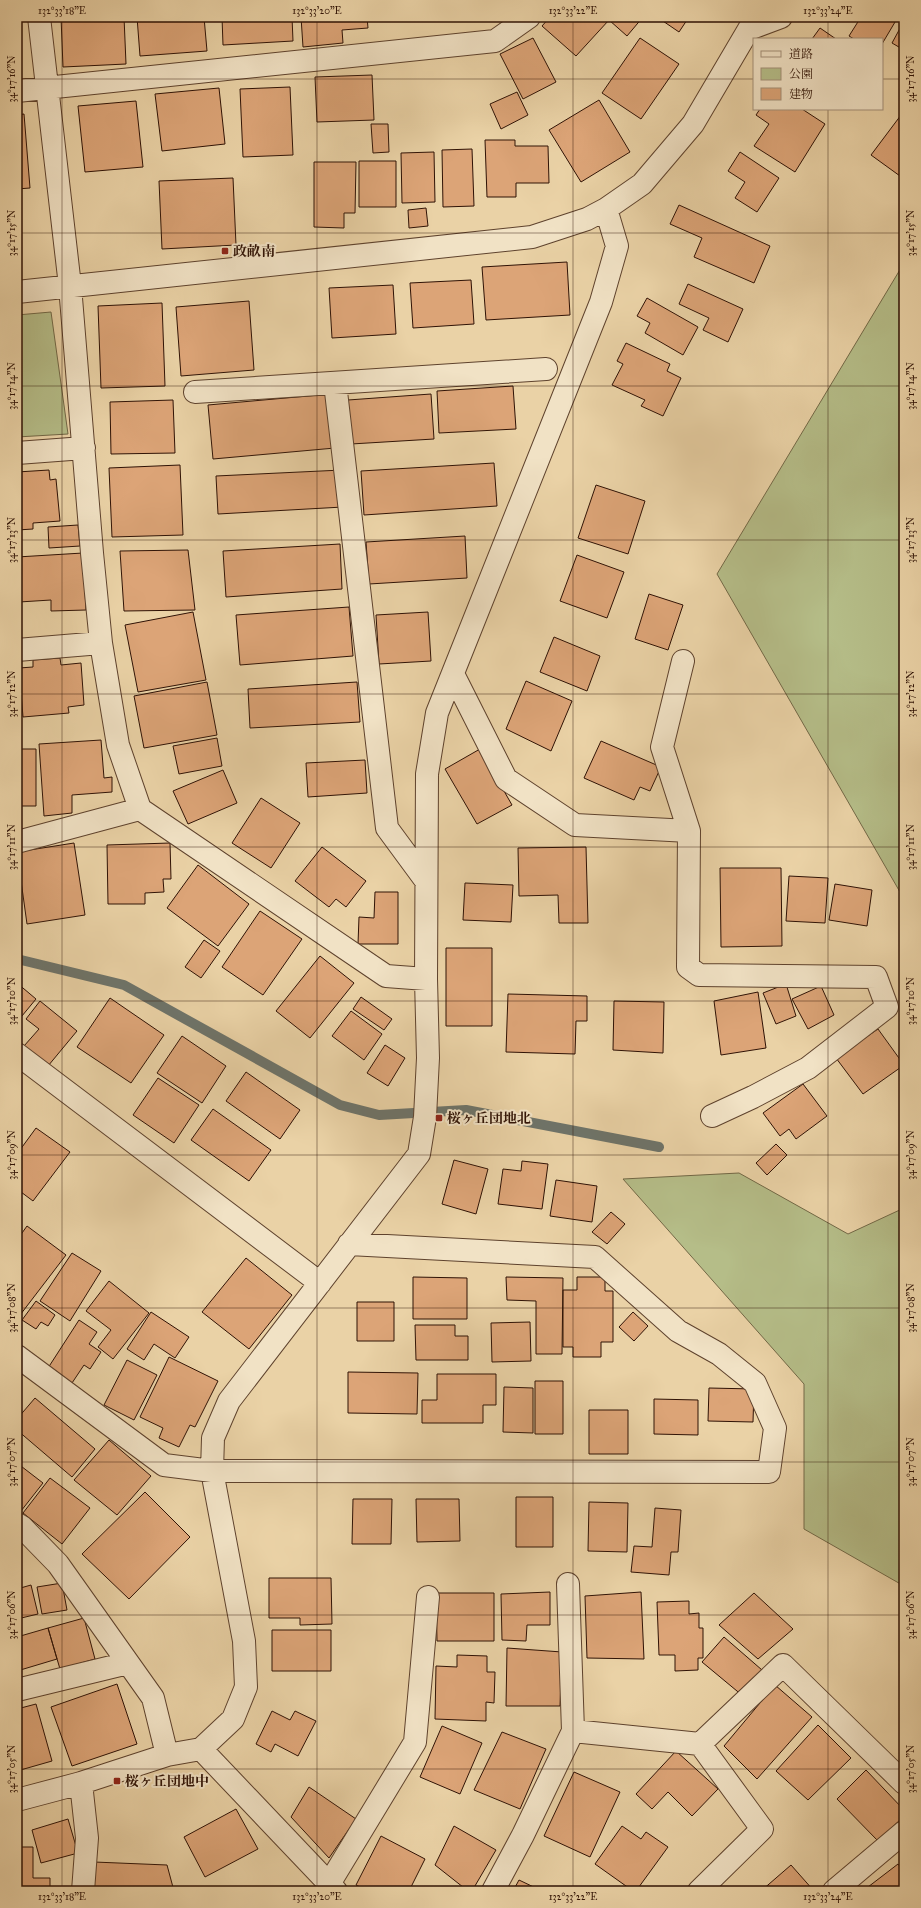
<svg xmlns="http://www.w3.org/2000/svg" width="921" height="1908" font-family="'IM FELL Great Primer','Noto Serif JP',serif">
<rect width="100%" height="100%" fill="#ead2a6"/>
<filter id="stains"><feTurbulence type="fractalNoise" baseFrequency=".005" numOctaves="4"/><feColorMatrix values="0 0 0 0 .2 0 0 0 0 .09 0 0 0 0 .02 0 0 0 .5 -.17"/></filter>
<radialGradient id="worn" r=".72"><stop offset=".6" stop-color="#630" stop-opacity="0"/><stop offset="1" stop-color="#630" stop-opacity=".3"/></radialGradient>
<path fill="#b5bd88" stroke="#726846" d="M904,263V899L717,574Z
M51,312L68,434L17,437V315Z
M739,1173L848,1234L904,1208V1586L804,1529V1384L623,1179Z"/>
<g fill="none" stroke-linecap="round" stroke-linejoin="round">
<path stroke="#6e746a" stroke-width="10" d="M17,959L124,985L340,1105L379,1115L466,1110L659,1147"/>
</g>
<path fill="#dca477" stroke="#2f1205" d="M17,17H20L21,55H17Z
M61,17H124L126,64L63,67Z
M137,17H204L207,51L140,56Z
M222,17H292L293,41L223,45Z
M301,17H367L368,28L342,30L343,43L303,47Z
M550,17H643L627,36L609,20L576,56L542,26Z
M657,17H689L679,32Z
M861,17H898L882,44V39H854L849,36Z
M904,21V50L892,43Z
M820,28L836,39H812Z
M533,38L556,82L523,99L500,54Z
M640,38L679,64L641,119L602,93Z
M372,75L374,120L317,122L315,77Z
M290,87L293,155L243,157L240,89Z
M219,88L225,144L162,151L155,94Z
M517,92L528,115L501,129L490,104Z
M599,100L630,152L581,182L549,130Z
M136,101L143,167L85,172L78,106Z
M760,109H802L825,124L795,172L754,146L769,124L756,115Z
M904,111V170L900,176L871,155Z
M24,114L30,188L17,189V115Z
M371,124H388L389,152L373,153Z
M485,140H515V146H548L549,183H516V197H487Z
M472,149L474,206L443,207L442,150Z
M434,152L435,202L402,203L401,153Z
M740,152L779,178L757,212L735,198L745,182L728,171Z
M359,161H396V207H359Z
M314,162H356L355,213H344V228L314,227Z
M233,178L236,245L162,249L159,181Z
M679,205L770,246L754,283L694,257L702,238L670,224Z
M426,208L428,226L409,228L408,210Z
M567,262L570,315L486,320L482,267Z
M471,280L474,324L413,328L410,283Z
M688,284L743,309L728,342L703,330L709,318L679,304Z
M393,285L396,334L332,338L329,288Z
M647,298L698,327L683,355L645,333L650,323L637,316Z
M249,301L254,370L181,376L176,307Z
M162,303L165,386L101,388L98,306Z
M626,343L670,364L667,371L681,378L663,416L641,406L645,400L612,385L623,364L617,361Z
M513,386L516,429L439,433L437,391Z
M330,394L335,448L213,459L208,405Z
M431,394L434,439L351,444L348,400Z
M173,400L175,453L111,454L110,402Z
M494,463L497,506L364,515L361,471Z
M180,465L183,535L112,537L109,468Z
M49,470L50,480L56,479L60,521L33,523V529L17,530V472Z
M342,470L343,507L218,514L216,476Z
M596,485L645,501L628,554L578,538Z
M78,525L80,546L49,548L48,527Z
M465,536L467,578L369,584L366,542Z
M340,544L342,589L226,597L223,551Z
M188,550L195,610L124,611L120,551Z
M83,553L86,610L51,611V600L19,602L17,587V557Z
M577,555L624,572L607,618L560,601Z
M649,594L683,605L668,650L635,639Z
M349,607L353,656L240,665L236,615Z
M193,612L206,680L138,692L125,625Z
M428,612L431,661L379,664L376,615Z
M554,637L600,656L587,691L540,672Z
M60,658L61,665L81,663L84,705L68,707L69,713L23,717L19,668L33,667V660Z
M526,681L572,701L551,751L506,729Z
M207,682L217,735L144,748L134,696Z
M357,682L360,722L250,728L248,689Z
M217,738L222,766L179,774L173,746Z
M101,740L104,778L112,777V792L72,795V813L44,816L39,744Z
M601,741L661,767L650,791L640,787L634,800L584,778Z
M17,749H36V806H17Z
M480,749L512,805L477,824L445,769Z
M365,760L367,793L308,797L306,763Z
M223,770L237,803L188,824L173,791Z
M261,798L300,823L271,868L232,843Z
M74,843L85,915L27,924L17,852Z
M170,843L171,879H163L164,892L145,893V904H108L107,845Z
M322,847L366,881L346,907L336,899L329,907L295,881Z
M586,847L588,923H559L558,895L519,896L518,848Z
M198,865L249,904L218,946L167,908Z
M720,868H781L782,946L721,947Z
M789,876L828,878L825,923L786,921Z
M465,883L513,885L511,922L463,920Z
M835,884L872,890L867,926L829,920Z
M375,892H398V944H358L359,917L374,918Z
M260,911L302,939L263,995L222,967Z
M204,940L220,951L201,978L185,967Z
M446,948H492V1026H446Z
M320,956L354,983L310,1038L276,1011Z
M17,983L36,999L17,1022Z
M786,984L796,1016L776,1024L763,993Z
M821,986L834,1015L808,1029L792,999Z
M758,992L766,1048L721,1055L714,1001Z
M508,994L587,996V1021H576L575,1054L506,1052Z
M361,997L392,1019L384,1030L353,1009Z
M110,998L164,1035L131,1083L77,1047Z
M40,1001L77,1031L48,1066L24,1046L39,1029L26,1019Z
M614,1001L664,1002L663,1053L613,1050Z
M351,1011L382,1034L364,1060L332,1036Z
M878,1029L904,1065L863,1094L836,1058Z
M182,1036L226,1066L202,1103L157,1073Z
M385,1045L405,1058L388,1086L367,1073Z
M246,1072L300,1110L280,1139L226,1101Z
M158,1078L199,1105L174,1143L133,1115Z
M803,1084L827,1116L796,1139L789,1129L780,1136L763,1113Z
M213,1109L271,1150L249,1181L191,1140Z
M36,1128L70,1152L33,1201L17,1189V1154Z
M776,1144L787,1155L767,1175L756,1163Z
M454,1160L488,1169L476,1214L442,1204Z
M522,1161L548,1164L542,1209L498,1204L503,1169L521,1171Z
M556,1180L597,1186L592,1222L550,1216Z
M611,1212L625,1224L607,1244L592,1232Z
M27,1226L66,1255L17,1319V1240Z
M72,1253L101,1271L70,1321L40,1301Z
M246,1258L292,1295L249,1349L202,1312Z
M413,1277L467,1278V1319H413Z
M506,1277L563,1278L562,1354H536V1301L507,1300Z
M577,1277H605V1291H613V1342H601V1357H573V1347H563V1290H577Z
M109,1281L149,1313L113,1359L98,1347L111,1330L86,1311Z
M36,1301L55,1315L48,1326L41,1322L36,1329L22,1320Z
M357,1302H394V1341H357Z
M151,1312L189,1337L175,1358L154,1344L144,1360L127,1349Z
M633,1312L648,1326L634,1341L619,1327Z
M79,1320L97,1332L89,1344L101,1352L90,1369L84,1365L72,1383L48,1368Z
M530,1322L531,1361L492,1362L491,1323Z
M415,1325H455V1336H468V1360H416Z
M169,1357L218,1381L195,1427L190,1425L179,1447L159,1438L163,1428L140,1417Z
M127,1360L157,1375L134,1420L104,1405Z
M348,1372L418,1373L417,1414L348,1413Z
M437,1374H496V1405H483V1423H422V1400H437Z
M535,1381H563V1434H535Z
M504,1387L533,1388V1433L503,1432Z
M709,1388L754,1389L753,1422L708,1421Z
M35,1398L95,1449L72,1477L17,1430V1419Z
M654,1399L698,1400V1435L654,1434Z
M589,1410H628V1454H589Z
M109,1440L151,1476L117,1515L74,1480Z
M17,1463L43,1483L21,1511L17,1508Z
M50,1478L90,1508L62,1544L23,1513Z
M145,1492L190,1537L129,1599L82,1554Z
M516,1497H553V1547H516Z
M353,1499H392L391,1544H352Z
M416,1499H459L460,1541L417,1542Z
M589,1502L628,1503L627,1552L588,1551Z
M655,1508L681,1510L678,1552H671L669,1575L631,1572L634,1546L652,1547Z
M269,1578H331L332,1624L300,1625V1618H269Z
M62,1583L67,1610L42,1614L37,1587Z
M31,1585L38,1614L17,1619V1589Z
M550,1592V1625H527L526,1641L502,1640L501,1594Z
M641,1592L644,1659L587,1658L585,1596Z
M436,1593H494V1641H437Z
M754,1593L793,1629L758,1659L719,1625Z
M689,1601V1614L699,1613V1628H703V1658H698V1670L675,1671V1655H659L657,1602Z
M84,1618L95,1659L60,1669L48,1628Z
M48,1628L57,1659L17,1671V1637Z
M272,1630H331V1671H272Z
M724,1637L762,1670L743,1696L702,1662Z
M507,1648L562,1652L560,1706H506Z
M457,1655L487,1656V1672H495L494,1703L486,1702V1721L435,1719L436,1666L457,1667Z
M117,1684L137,1744L72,1766L51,1707Z
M775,1685L812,1717L757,1779L724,1746Z
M36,1704L52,1761L17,1771V1709Z
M272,1711L290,1720L295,1711L316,1721L298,1756L275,1744L271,1752L256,1744Z
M818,1725L851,1758L808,1800L776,1771Z
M442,1726L482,1743L460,1794L420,1777Z
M502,1732L546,1749L520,1809L474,1790Z
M676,1751L718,1789L692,1816L668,1792L652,1809L636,1794Z
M866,1770L904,1810V1816L878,1841L837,1799Z
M574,1772L620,1792L590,1857L544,1836Z
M309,1787L356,1819L329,1858L291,1817Z
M236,1809L258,1849L205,1877L184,1837Z
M68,1819L78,1853L41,1863L32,1830Z
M454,1826L496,1850L472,1891H468L435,1865Z
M622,1826L641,1839L646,1832L668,1847L636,1891H633L595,1864Z
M381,1836L425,1859L409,1891H368L356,1885Z
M17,1847H33V1878H50V1891H17Z
M94,1862L167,1865L174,1891H93Z
M898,1864L904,1872V1891H871L868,1887Z
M791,1865L814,1891H761Z
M519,1880L542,1891H513Z"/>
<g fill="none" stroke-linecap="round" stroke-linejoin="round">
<g stroke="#5e422d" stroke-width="24">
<path id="minor" d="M39,17L70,286L92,553L101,643L118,745L140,809L386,976L426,979
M749,29L781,17
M17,91L495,41L529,17
M17,292L532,237L587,219L606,209L642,184L693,124L756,17
M335,383L387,828L426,881
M195,392L546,369
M17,453L84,448
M17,650L101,643
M683,661L662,747L689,831
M453,674L506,779L575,825L689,831L688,967L699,975L876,977L887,1007L808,1068L753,1097L712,1116
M17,842L140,809
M17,1054L320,1283
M17,1356L164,1465L212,1471L769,1472L775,1428L755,1383L719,1354L678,1331L595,1257L349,1244
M17,1524L22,1527L58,1564L153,1698L167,1755
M17,1690L128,1663
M573,1731L700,1744L762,1829L699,1891
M700,1744L783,1665L904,1783
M201,1749L336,1891
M81,1783L87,1838L83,1891
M17,1800L81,1783L167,1755L201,1749L233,1719L246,1687L244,1641L212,1471L213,1438L229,1401L419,1154L425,1117L428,1058L426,979L427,774L437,713L601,302L617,246L606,209
M329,1884L415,1742L428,1597
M493,1891L523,1835L573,1731L568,1584
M834,1891L904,1832"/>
</g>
<use href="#minor" stroke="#f1e2c5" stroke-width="22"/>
</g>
<path fill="none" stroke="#2f1205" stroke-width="1" stroke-opacity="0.45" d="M62,17V1891M317,17V1891M573,17V1891M828,17V39M17,79H754M882,79H904M828,109V1891M17,233H904M17,386H904M17,540H904M17,694H904M17,847H904M17,1001H904M17,1155H904M17,1308H904M17,1462H904M17,1615H904M17,1769H904"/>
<g fill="#8f2418" stroke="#f1e2c5" stroke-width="1.5">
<rect x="221" y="247" width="8" height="8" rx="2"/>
<rect x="435" y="1114" width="8" height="8" rx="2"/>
<rect x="113" y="1777" width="8" height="8" rx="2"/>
</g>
<g text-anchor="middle" stroke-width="4" stroke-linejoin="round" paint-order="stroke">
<g font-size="14" font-weight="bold" fill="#2f1205" stroke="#f1e2c5" text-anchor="start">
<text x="233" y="256">政畝南</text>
<text x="447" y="1123">桜ヶ丘団地北</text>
<text x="125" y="1786">桜ヶ丘団地中</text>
</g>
</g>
<rect width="921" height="1908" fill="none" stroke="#ead2a6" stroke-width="44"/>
<rect x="753" y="38" width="130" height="72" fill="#f1e2c5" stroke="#a38f78"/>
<rect x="761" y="51" width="20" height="6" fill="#f1e2c5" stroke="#a38f78"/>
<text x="789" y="58" font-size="12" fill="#2f1205">道路</text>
<rect x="761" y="68" width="20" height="12" fill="#b5bd88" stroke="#a38f78"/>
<text x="789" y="78" font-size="12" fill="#2f1205">公園</text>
<rect x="761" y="88" width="20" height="12" fill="#dca477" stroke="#a38f78"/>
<text x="789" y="98" font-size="12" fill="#2f1205">建物</text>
<rect x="22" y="22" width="877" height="1864" fill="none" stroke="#2f1205" stroke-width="1.5"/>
<g font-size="10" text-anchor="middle" fill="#2f1205">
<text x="62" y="14">132°33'18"E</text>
<text x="317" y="14">132°33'20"E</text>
<text x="573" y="14">132°33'22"E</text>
<text x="828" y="14">132°33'24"E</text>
<text transform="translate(11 79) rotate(-90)" y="4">34°17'16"N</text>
<text transform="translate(910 79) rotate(-90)" y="4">34°17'16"N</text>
<text transform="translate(11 233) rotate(-90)" y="4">34°17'15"N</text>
<text transform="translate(910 233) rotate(-90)" y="4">34°17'15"N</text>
<text transform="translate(11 386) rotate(-90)" y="4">34°17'14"N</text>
<text transform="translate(910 386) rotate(-90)" y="4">34°17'14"N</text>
<text transform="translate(11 540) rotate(-90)" y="4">34°17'13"N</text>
<text transform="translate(910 540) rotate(-90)" y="4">34°17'13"N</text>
<text transform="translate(11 694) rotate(-90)" y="4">34°17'12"N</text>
<text transform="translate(910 694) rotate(-90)" y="4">34°17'12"N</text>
<text transform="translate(11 847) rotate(-90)" y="4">34°17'11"N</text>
<text transform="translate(910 847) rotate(-90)" y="4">34°17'11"N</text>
<text transform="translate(11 1001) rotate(-90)" y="4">34°17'10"N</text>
<text transform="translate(910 1001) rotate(-90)" y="4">34°17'10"N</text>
<text transform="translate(11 1155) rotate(-90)" y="4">34°17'09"N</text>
<text transform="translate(910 1155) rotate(-90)" y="4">34°17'09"N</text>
<text transform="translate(11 1308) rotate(-90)" y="4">34°17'08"N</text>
<text transform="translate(910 1308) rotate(-90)" y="4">34°17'08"N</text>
<text transform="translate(11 1462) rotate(-90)" y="4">34°17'07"N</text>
<text transform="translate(910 1462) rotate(-90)" y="4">34°17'07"N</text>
<text transform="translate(11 1615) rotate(-90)" y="4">34°17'06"N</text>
<text transform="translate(910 1615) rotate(-90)" y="4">34°17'06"N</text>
<text transform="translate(11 1769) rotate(-90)" y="4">34°17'05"N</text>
<text transform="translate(910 1769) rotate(-90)" y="4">34°17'05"N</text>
<text x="62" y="1900">132°33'18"E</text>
<text x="317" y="1900">132°33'20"E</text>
<text x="573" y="1900">132°33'22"E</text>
<text x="828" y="1900">132°33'24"E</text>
</g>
<rect width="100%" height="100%" filter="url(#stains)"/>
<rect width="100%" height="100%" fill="url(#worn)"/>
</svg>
